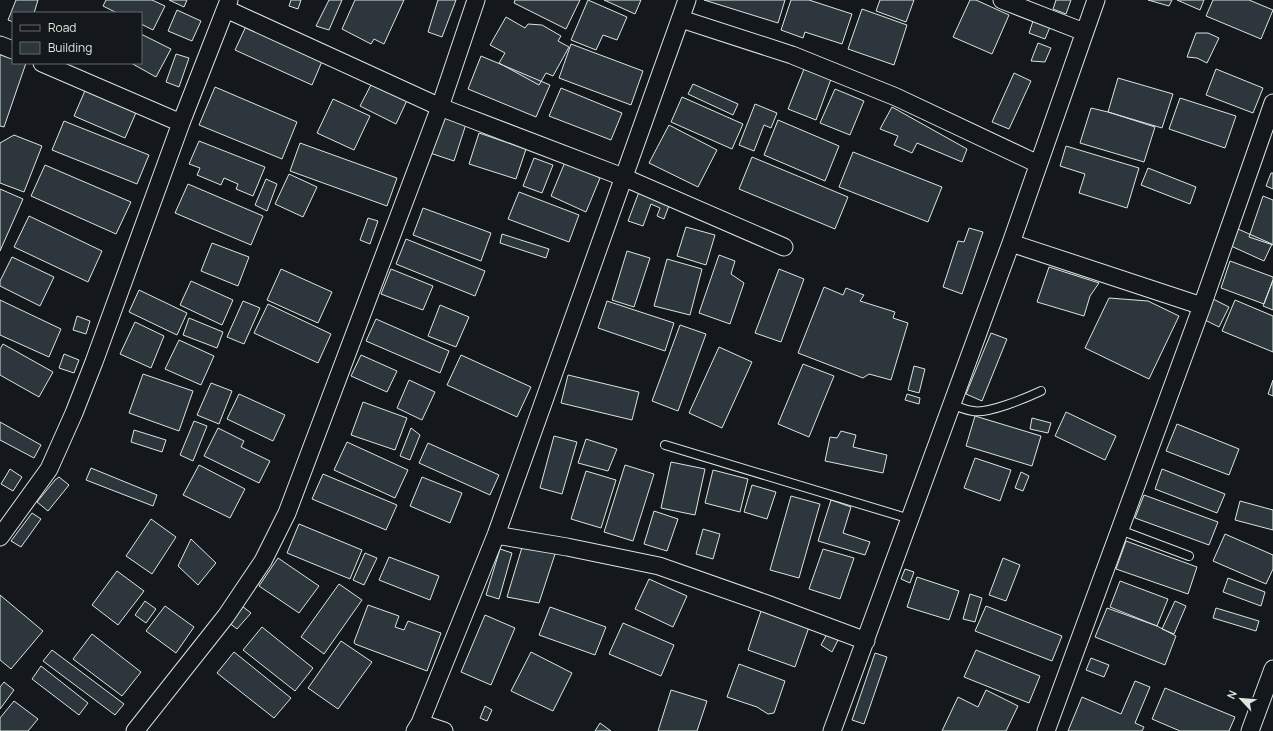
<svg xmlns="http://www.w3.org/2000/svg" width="1273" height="731" font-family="Manrope,sans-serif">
<rect width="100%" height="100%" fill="#14181c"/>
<path fill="#2c363c" stroke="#d8e6dc" d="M16,0H38L34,13H13V22L8,20Z
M106,0H152L165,6L153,30L141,24V13H117L103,6Z
M169,0H187L184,7Z
M291,0H301L298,9L289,6Z
M329,0H342L329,30L316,26Z
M355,0H404L384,44L374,39L371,44L342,29Z
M438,0H456L442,37L428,32Z
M515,0H580L566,29L514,3Z
M588,0L627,17L617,40L603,35L596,50L571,40Z
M604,0H641L635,14Z
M704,0H785L778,23Z
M791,0H809L852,14L842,44L805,32L803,38L781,30Z
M880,0H914L906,22L876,11Z
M970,0H976L1009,15L992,54L953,37Z
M1056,0H1071L1066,14L1053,9Z
M1148,0H1172L1169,6Z
M1177,0H1204L1200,10Z
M1213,0H1249L1273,10L1261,39L1206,16Z
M862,9L907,25L894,65L848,49Z
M177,10L201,21L192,41L168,31Z
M506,17L525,28L528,24L542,25L561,36L558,41L569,47L553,76L546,73L539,85L499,63L505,53L490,45Z
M1033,21L1050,27L1045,39L1029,33Z
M247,24L323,59L312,85L235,50Z
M1196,33H1208L1219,38L1207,63L1197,58L1187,57Z
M141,34L171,49L156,77L131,63H141Z
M1038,43L1051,48L1045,62L1031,61Z
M571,44L643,71L631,105L559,78Z
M0,51L13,55V63H26L4,127L0,126Z
M176,54L189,58L179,87L166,82Z
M481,56L550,85L536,117L468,89Z
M804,69L831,79L816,120L788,109Z
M1216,69L1263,88L1253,113L1206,95Z
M1014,73L1031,81L1009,129L992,122Z
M1118,78L1173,94L1162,128L1108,112Z
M374,79L409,96L396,124L360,106Z
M693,84L738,104L733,115L688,94Z
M87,86L138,108L125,138L74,116Z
M215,87L297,122L282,159L199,125Z
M561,88L622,113L611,140L549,116Z
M835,89L864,101L850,135L820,123Z
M682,97L743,124L732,149L671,122Z
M1180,98L1236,116L1225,148L1169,129Z
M333,99L370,116L354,150L317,133Z
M755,104L777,113L771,128L764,125L754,151L739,145Z
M892,107L967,149L962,162L917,143L912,153L894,145L898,136L880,129Z
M1091,108L1108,112L1155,127L1144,162L1080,143Z
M440,113L467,121L454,161L427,152Z
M778,120L839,146L825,181L764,155Z
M64,121L149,155L137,184L52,150Z
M669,125L717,150L698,187L649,163Z
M479,133L526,149L516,179L469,164Z
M14,135L42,146L24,192L0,183V143Z
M199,141L265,167L253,196L236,189L238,184L224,178L221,185L197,175L200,168L189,164Z
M300,143L397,178L387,206L290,171Z
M1066,146L1139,168L1127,208L1079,193L1085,174L1060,166Z
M853,152L942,187L928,222L839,187Z
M752,157L848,197L835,229L739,189Z
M534,158L553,165L542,193L523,186Z
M565,162L600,178L586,212L551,196Z
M45,165L131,202L116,234L31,196Z
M1148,168L1196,187L1190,204L1141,185Z
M1271,173H1273V189L1266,186Z
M289,174L317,187L303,217L275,204Z
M266,179L277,184L267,211L255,205Z
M188,184L263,216L251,245L175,213Z
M0,189L23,199L0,251Z
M519,192L579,215L569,242L508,219Z
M639,192L670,203L664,219L657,216L660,208L651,204L643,226L628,221Z
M1263,196L1273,200V245L1249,237Z
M423,208L491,233L481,261L413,235Z
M29,216L102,251L88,282L14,247Z
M368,218L378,221L370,244L360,240Z
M686,227L715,235L706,265L677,256Z
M969,228L983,232L962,294L943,287L958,241L964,242Z
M1238,229L1272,244L1264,261L1231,246Z
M502,234L549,249L546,258L500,243Z
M406,239L485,271L475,296L396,264Z
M212,243L249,257L238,286L201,271Z
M627,251L650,258L634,307L612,300Z
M719,255L735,261L731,274L744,283L730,324L699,313Z
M12,257L54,277L40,306L0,286V281Z
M667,259L702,269L690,315L654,306Z
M1230,261L1273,277V280L1264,304L1221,288Z
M1049,267L1099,283L1090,296L1084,316L1037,302Z
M281,269L332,292L318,323L267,300Z
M391,269L433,286L423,310L381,294Z
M779,269L804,279L781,342L755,333Z
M1273,280V310L1263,306Z
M191,281L233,300L222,325L180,305Z
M824,287L843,295L846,288L864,295L860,301L895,312L893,318L908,323L891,380L869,374L863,378L798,353Z
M139,290L187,313L177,335L129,312Z
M1109,298L1148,301L1179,316L1149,379L1085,348Z
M1213,299L1229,307L1219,327L1203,319Z
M0,300L61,329L49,357L0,335Z
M1235,300L1273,316V352L1222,331Z
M243,301L260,308L244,344L227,337Z
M607,301L674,323L665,351L598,328Z
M268,304L331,334L318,363L254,333Z
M440,305L469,317L456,347L428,336Z
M77,316L90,321L86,334L73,330Z
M189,318L223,332L217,348L183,335Z
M376,319L449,351L440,373L366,341Z
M135,322L164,336L151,368L120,354Z
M680,325L706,334L678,411L652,401Z
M991,333L1007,339L982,401L966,394Z
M179,340L214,356L201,385L165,369Z
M3,344L53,372L39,397L0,375V349Z
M719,347L752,362L722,428L689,413Z
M64,354L79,360L74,373L59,368Z
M361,355L397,371L387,392L351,376Z
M461,355L531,387L517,417L447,385Z
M803,364L834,376L809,437L778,424Z
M914,366L925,369L919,393L908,390Z
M143,374L193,391L179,431L129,413Z
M568,375L639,392L632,420L561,403Z
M409,380L435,392L422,420L397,408Z
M1273,380V396L1268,394Z
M211,383L232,391L219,424L197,415Z
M239,394L285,415L273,441L227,419Z
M907,394L920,398L919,404L905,400Z
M363,402L407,418L395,450L351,435Z
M1066,412L1116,436L1105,460L1055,436Z
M975,416L1041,436L1032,466L966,446Z
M1032,418L1051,423L1048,433L1030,429Z
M194,421L207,426L193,461L180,455Z
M0,422L41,445L34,458L0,440Z
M1177,424L1239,449L1229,475L1166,451Z
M218,428L244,441L241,447L270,461L259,483L204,456Z
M411,428L420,435L410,460L400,456Z
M134,430L166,440L162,452L131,442Z
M841,431L856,435L853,447L887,455L883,473L825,461L830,437L837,438Z
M554,436L577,442L562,494L540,488Z
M586,439L617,449L608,471L578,463Z
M347,442L408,470L395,498L334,470Z
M428,443L499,475L490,495L419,463Z
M975,458L1011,470L1000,501L964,488Z
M671,462L705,469L695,515L661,508Z
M199,465L245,489L230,518L183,495Z
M625,465L654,474L633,541L604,532Z
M91,468L157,495L153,506L86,480Z
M10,469L22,477L13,491L1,484Z
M1162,469L1225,494L1217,513L1155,489Z
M713,470L748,479L740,512L705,503Z
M586,471L616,480L601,528L571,519Z
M1021,472L1029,476L1023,491L1015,488Z
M323,474L397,505L386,530L312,499Z
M59,477L69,485L48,511L37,502L55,480Z
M422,477L462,493L450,523L410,506Z
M752,485L776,492L767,519L744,512Z
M1144,495L1218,522L1209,545L1135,518Z
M791,496L820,504L799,578L770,570Z
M831,500L851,507L843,533L870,542L865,555L818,541Z
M1240,501L1273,510V530L1235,520Z
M654,511L678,519L667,551L644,544Z
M32,513L41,519L21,547L11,541Z
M151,519L176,537L152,574L126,556Z
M299,524L362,550L350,579L287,553Z
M703,529L720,534L713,559L696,554Z
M1225,534L1273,555V569L1266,584L1213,561Z
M191,539L216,563L198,585L178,566Z
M1126,541L1197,567L1188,594L1116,569Z
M523,544L556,551L539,603L507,597Z
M500,549L512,553L499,599L486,595Z
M823,549L854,558L840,599L809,589Z
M365,553L377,558L364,585L353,580Z
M389,557L439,576L430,600L379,580Z
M278,558L319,586L299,613L259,586Z
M1003,558L1020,565L1006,601L989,595Z
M905,569L914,572L910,583L901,579Z
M117,571L144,591L118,625L92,605Z
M917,577L959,591L949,620L907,607Z
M1228,578L1265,592L1261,606L1223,592Z
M649,579L687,596L673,627L635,609Z
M1120,581L1168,599L1157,626L1110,607Z
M339,584L362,600L324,654L301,637Z
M970,594L982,598L975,622L963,619Z
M0,595L43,631L11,669L0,660Z
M145,601L156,609L146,623L135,615Z
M1175,601L1186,606L1174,634L1162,629Z
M368,605L399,616L395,627L404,630L408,621L441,633L427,671L355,644L354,642Z
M165,606L194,627L176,653L146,631Z
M242,606L251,613L237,629L228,622Z
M986,606L1062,636L1052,661L975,631Z
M550,607L606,627L595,655L539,635Z
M1107,608L1157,626L1176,636L1165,665L1095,637Z
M1216,608L1259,621L1256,631L1213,618Z
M761,611L809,627L795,667L748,650Z
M485,615L515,628L491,685L461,672Z
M623,623L674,645L661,676L609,654Z
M262,627L313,668L295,691L243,650Z
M92,634L141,672L122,696L73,659Z
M827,634L838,640L832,652L821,645Z
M341,641L372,662L338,709L308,688Z
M52,650L124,704L115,715L43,661Z
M976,650L1040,676L1029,703L964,677Z
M234,652L291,698L274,718L217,673Z
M531,652L572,673L553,711L511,691Z
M875,653L887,657L864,724L852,720Z
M1091,658L1109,665L1104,677L1086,670Z
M739,664L785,681L774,713L768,714L757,707L727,697Z
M41,666L88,703L79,715L32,679Z
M1135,681L1150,687L1135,723L1144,727L1142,731H1068L1082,697L1121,714Z
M4,682L14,690L0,709V687Z
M1165,688L1235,717L1229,731H1180L1152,719Z
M671,690L707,701L697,731H658Z
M986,690L1018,706L1006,731H942L958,697L978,707Z
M14,701L38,719L28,731H0V718Z
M485,706L492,710L487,721L480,718Z
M600,723L611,731H595Z"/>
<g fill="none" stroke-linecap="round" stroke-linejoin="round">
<g stroke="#d8e6dc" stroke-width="10">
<path id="service" d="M952,404C958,407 966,410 973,411C988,414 1026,398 1041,391
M665,445L910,519
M1120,530L1189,556"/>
</g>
<g stroke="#d8e6dc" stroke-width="19">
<path id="minor" d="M1002,0L1084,32
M226,9L440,107L623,177L784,247
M681,19L792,55L896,97L1038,164
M0,45L13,50
M42,63L181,123
M1011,243L1202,306
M496,535L567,547L659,566L767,604L866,641
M0,537L49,469L74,413L94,362L181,123L229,0
M420,723L444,731
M135,731L226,616L263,561L287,513L440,107L476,0
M415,731L420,723L496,535L687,0
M832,731L1011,243L1096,0
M1046,731L1202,306L1273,103
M1250,731L1273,669"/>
</g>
<use href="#service" stroke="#14181c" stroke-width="8"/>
<use href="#minor" stroke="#14181c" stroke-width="17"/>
</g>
<rect x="12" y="12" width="130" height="52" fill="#14181c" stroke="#626a69"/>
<rect x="20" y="25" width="20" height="6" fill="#14181c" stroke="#626a69"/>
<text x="48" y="32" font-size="12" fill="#d8e6dc">Road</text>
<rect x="20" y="42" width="20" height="12" fill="#2c363c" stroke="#626a69"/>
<text x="48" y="52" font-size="12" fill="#d8e6dc">Building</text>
<g transform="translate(1241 699) rotate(296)" stroke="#14181c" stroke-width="3" paint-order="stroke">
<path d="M0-3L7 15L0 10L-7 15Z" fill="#d8e6dc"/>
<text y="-6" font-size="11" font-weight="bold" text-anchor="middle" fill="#d8e6dc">N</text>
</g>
</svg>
